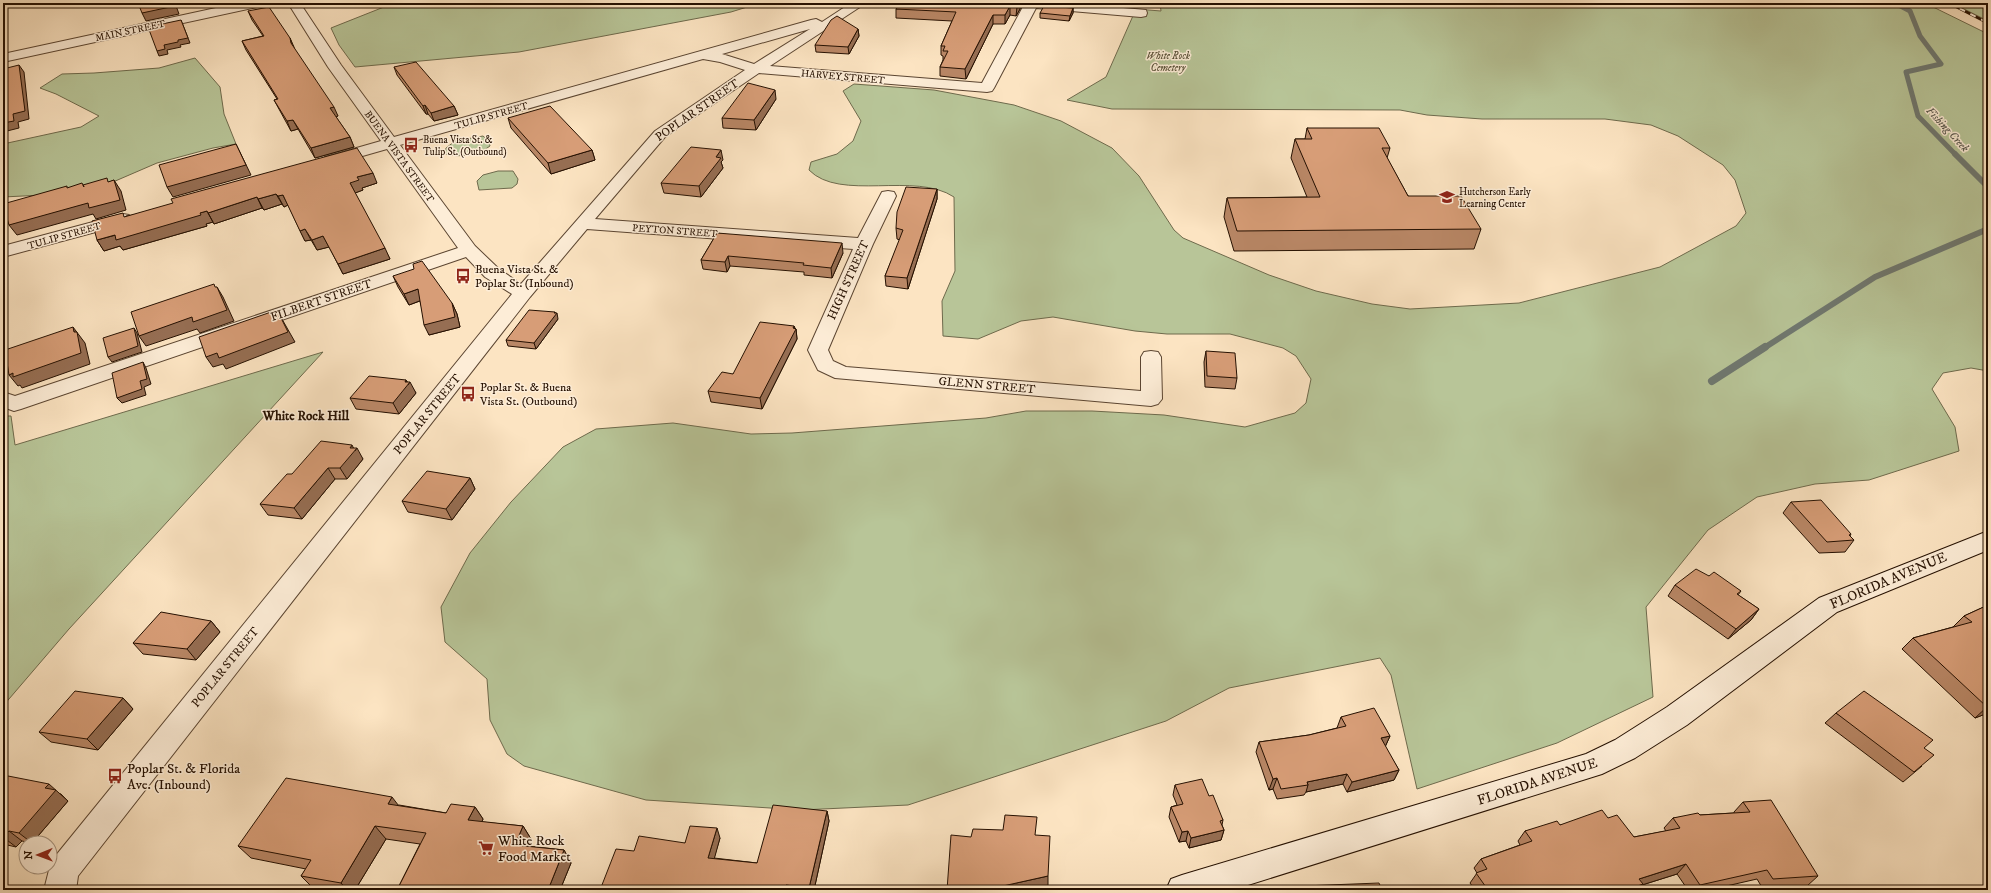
<svg xmlns="http://www.w3.org/2000/svg" width="1991" height="893" font-family="'IM FELL DW Pica',serif">
<rect width="100%" height="100%" fill="#fce4c2"/>
<filter id="stains"><feTurbulence type="fractalNoise" baseFrequency=".005" numOctaves="4"/><feColorMatrix values="0 0 0 0 .2 0 0 0 0 .09 0 0 0 0 .02 0 0 0 .5 -.17"/></filter>
<radialGradient id="worn" r=".72"><stop offset=".6" stop-color="#630" stop-opacity="0"/><stop offset="1" stop-color="#630" stop-opacity=".3"/></radialGradient>
<path fill="#b8c598" stroke="#6e6a4c" d="M394,3H760L731,12L519,52L355,67L339,45L331,28Z
M1160,3H1925L1988,34V371L1971,368L1943,373L1932,389L1955,427L1959,451L1869,480L1815,484L1757,497L1708,530L1646,607L1653,697L1557,743L1417,789L1391,675L1380,658L1229,688L1166,721L908,805L801,810L646,800L524,766L507,754L490,720L487,679L445,642L441,607L470,553L511,502L563,447L596,429L673,423L751,434L792,433L986,418L1026,411H1092L1164,415L1245,427L1295,413L1306,403L1311,379L1296,356L1283,348L1230,334H1167L1135,331L1053,317L1021,321L978,339L943,336L942,301L955,271L954,197C915,171 840,202 809,170L811,162L837,154L853,141L861,121L843,91L854,84L934,90L1014,105L1061,121L1112,148L1139,176L1174,230L1183,238L1269,275L1316,291L1372,304L1410,309L1519,303L1660,267L1736,226L1746,213L1735,180L1723,165L1678,136L1651,125L1605,119H1482L1427,115L1400,110L1112,109L1067,100L1106,77L1136,9L1161,11Z
M1952,3H1988V21Z
M195,58L220,87L224,114L236,144L213,148L157,163L106,185L43,195L3,197V144L81,127L99,116L56,94L40,88L62,74L94,73L159,68Z
M483,136L489,141L490,146C479,155 459,158 445,154L446,148L455,141Z
M498,171H513L518,179L517,184L512,188L479,190L477,181L483,175Z
M323,352L69,629L3,706V416H11L15,445Z"/>
<g fill="none" stroke-linecap="round" stroke-linejoin="round">
<path stroke="#6f7870" stroke-width="5" d="M1895,3L1910,11L1920,36L1941,64L1906,72L1918,116L1956,155"/>
<path stroke="#6f7870" stroke-width="6" d="M1955,154L1988,187
M1764,348L1875,277L1988,229"/>
<path stroke="#6f7870" stroke-width="8" d="M1712,381L1765,347"/>
<g stroke="#5b4531" stroke-width="2">
<path id="minor" d="M239,3H263L257,7L3,62V54Z
M288,3H300L341,65L394,137L811,20L816,19L822,22L851,3H866L770,66L982,83L1025,3H1066L1146,10L1147,13L1146,16L1141,17L1036,8L994,88L992,91L987,92L759,73L665,137L595,219L858,238L882,192L888,191L894,192L896,196L873,244L828,350L833,361L846,367L1141,391V357L1144,352L1151,351L1158,352L1161,357L1162,399L1158,404L1151,406L835,378L818,370L808,350L853,249L587,229L530,297L78,876L76,890H44L49,870L53,859L512,294L485,277L466,257L21,409L14,411L3,407V392L15,396L458,248L387,149L331,165L325,163L323,160L325,157L381,141L328,67ZM810,29L754,64L722,54ZM703,59L720,62L745,70L655,131L521,284L499,269L475,246L400,145Z
M123,214L129,215L132,219L129,223L3,257V246Z"/>
</g>
<g stroke="#251001" stroke-width="2">
<path id="secondary" d="M1988,531V550L1837,612L1687,725L1635,758L1602,774L1232,890H1166L1171,879L1182,875L1586,754L1615,740L1667,707L1819,598Z"/>
</g>
<use href="#minor" fill="#fdedd7" fill-rule="evenodd"/>
<use href="#secondary" fill="#fdedd7" fill-rule="evenodd"/>
<g stroke="#251001" stroke-width="3">
<path id="rail" d="M1949,3L1988,23"/>
</g>
<use href="#rail" stroke="#fdedd7" stroke-width="2" stroke-dasharray="6" stroke-linecap="butt"/>
</g>
<path fill="#b98766" stroke="#251001" d="M1020,3V9L1016,16L1010,15L1005,24H993L966,79L940,76V67L943,60V56L941,55V46L952,21L896,18V9Z
M1073,8V13L1069,21L1040,18V13Z
M248,11L290,38L294,49L338,116L336,117L350,137L354,147L315,158L298,129L291,131L274,100L277,99L246,50L242,41L263,36L252,20Z
M858,29L859,36L849,54L816,52L815,45Z
M394,67L454,106L458,115L434,121L428,114H426L397,75Z
M776,99L756,130L723,128L722,118Z
M508,118L592,150L595,160L551,174L511,128Z
M1307,128L1390,148L1387,158L1408,196L1481,229L1474,249L1234,251L1224,217L1227,198L1307,197L1291,158L1295,139H1305Z
M723,160L721,162L723,168L701,197L664,193L661,183Z
M377,183L362,188L363,190L355,193L390,259L343,274L329,247L317,250L311,240L305,241L288,205L284,207L282,204L264,210L262,208L214,224L213,222L206,224L207,226L123,250L120,246L104,251L97,240L126,216Z
M937,189V199L908,289L886,286L885,276L900,240L897,239L896,228Z
M717,233L843,253L832,278L804,275V272L730,266L727,272L703,269L701,260Z
M393,276L452,303L457,314L460,327L429,335L420,301L409,305L398,287Z
M558,319L536,349L508,346L506,340Z
M794,326L795,328L796,329L797,339L762,409L711,402L708,391L733,374Z
M1206,351L1237,378L1235,389L1205,387L1204,362Z
M406,380L416,393L399,414L356,409L350,398Z
M354,448L363,459L347,479H335L302,519L268,515L260,504L292,474Z
M470,478L475,489L452,520L408,512L402,501Z
M1791,502L1851,534L1850,536L1854,540L1845,552L1819,553L1783,513Z
M1709,576L1741,591L1738,595L1759,609L1751,620L1728,639L1668,596L1675,585Z
M1988,605V713L1975,718L1902,649L1913,638L1953,627L1964,616Z
M211,621L220,632L196,660L143,654L133,643Z
M123,698L133,709L98,750L51,742L39,732Z
M1836,713L1922,766L1903,782L1825,723Z
M1341,717L1390,736L1385,747L1399,770L1394,780L1347,792L1343,784L1306,792L1304,795L1277,799L1273,789L1269,790L1256,752L1259,742L1309,735L1337,728Z
M3,775L61,794L68,801L32,843L22,841L16,847L3,844Z
M1175,785L1209,796L1223,820L1222,825L1224,830L1221,840L1189,848L1186,841L1179,842L1169,817L1171,807L1177,805L1173,795Z
M1743,802L1818,876L1807,886L1763,889L1757,879L1709,890H1688L1677,874L1642,885L1637,890H1475L1470,883L1477,873L1474,868L1481,859L1520,845L1518,841L1525,831L1560,825L1608,818L1634,837L1666,831L1664,828L1673,818L1700,815L1734,813V812Z
M399,805L446,813L475,807L483,819L482,822L523,826L531,839L528,846L564,850L571,863L560,890H399L398,888L420,844L386,839L355,890H323L313,888L301,876L306,869L251,858L238,846Z
M827,811L829,821L814,890H600L685,843L720,838L714,858L757,863Z"/>
<path fill="#966e53" stroke="#251001" d="M174,3H175L179,14L146,21L142,13Z
M336,3H355L337,7Z
M1019,3H1020V9L1016,16L1017,7Z
M1010,6V15L1005,24V15Z
M1073,8V13L1069,21L1070,16Z
M993,15V24L966,79L965,69Z
M181,20L190,43L180,45L181,47L167,50L168,54L159,56L157,51L164,45L178,40Z
M858,29L859,36L849,54L848,47Z
M290,38L294,47L295,52L291,43Z
M19,65L24,72L29,119L18,122L19,128L3,132V123L13,114Z
M775,90L776,99L756,130L754,120Z
M425,105L428,114H426L423,106Z
M454,106L458,115L434,121L431,113Z
M334,107L338,116L335,117L330,108Z
M293,120L298,129L291,131L287,121Z
M350,137L354,147L315,158L311,148Z
M236,144L251,175L173,197L167,187Z
M592,150L595,160L551,174L548,163Z
M721,150L723,160L721,162L723,168L701,197L699,186L716,157Z
M373,173L377,183L362,188L363,190L355,193L350,183L357,177Z
M114,180L121,191L126,210L96,219L93,214L17,235L9,225Z
M937,189V199L908,289L907,278Z
M276,194L282,204L264,210L258,199Z
M283,195L288,205L284,207L278,196Z
M257,197L262,208L214,224L208,213Z
M207,211L213,222L206,224L207,226L123,250L120,246L104,251L97,240Z
M305,229L311,240L305,241L300,231Z
M323,236L329,247L317,250L312,240Z
M842,243L843,253L832,278L831,268Z
M385,248L390,259L343,274L338,264Z
M728,256L730,266L727,272L725,262Z
M217,287L223,297L234,321L200,333L197,329L146,346L139,336Z
M418,289L422,300L409,305L404,294Z
M452,303L457,314L460,327L429,335L424,325Z
M278,312L295,342L226,369L223,364L213,367L206,357Z
M555,312L556,314L557,313L558,319L536,349L534,343Z
M794,326L795,330L796,329L797,339L762,409L760,398Z
M73,327L85,343L90,364L22,388L20,385L18,386L9,375L13,373L74,332Z
M134,328L137,333L142,352L112,362L108,357Z
M143,362L146,368L151,384L144,387L146,395L122,403L117,398L140,381Z
M406,380L408,385L410,382L416,393L399,414L393,403Z
M352,445L355,451L357,448L363,459L347,479L340,468L350,448Z
M328,468L335,479L302,519L294,508Z
M470,478L475,489L452,520L446,509Z
M1759,609L1751,620L1728,639L1736,629Z
M211,621L220,632L196,660L187,649Z
M123,698L133,709L98,750L87,739Z
M1987,707H1988V713L1975,718Z
M1390,736L1385,747L1381,738Z
M1399,770L1394,780L1347,792L1352,782Z
M1347,774L1343,784L1306,792L1308,785L1307,782Z
M1277,778L1273,789L1269,790L1273,779Z
M49,784L68,801L32,843L19,833L45,788Z
M392,797L402,810L388,804Z
M475,807L483,819L477,833L468,820Z
M827,811L829,821L814,890H810L809,888Z
M375,826L386,839L355,890H347L341,883Z
M523,826L531,839L523,857L515,845Z
M717,828L720,838L712,867L708,858Z
M1224,830L1221,840L1189,848L1191,838Z
M9,831L22,841L16,847L3,837Z
M1188,831L1186,841L1179,842L1182,832Z
M564,850L571,863L560,890H548Z
M1686,864L1677,874L1642,885L1637,890H1627L1639,879Z
M1048,876V886L1029,890H985Z"/>
<path fill="#d79d77" stroke="#251001" d="M138,3H174L175,6L142,13Z
M899,3H1019L1017,7L1010,6L1005,15H993L965,69L940,67L948,51H943L945,46H941L956,12L896,9Z
M1044,6L1073,8L1070,16L1040,13Z
M269,7L290,38L291,43L334,107L330,108L350,137L311,148L293,120L287,121L274,100L278,99L242,41L264,36L248,11Z
M837,16L858,29L848,47L815,45L831,20Z
M181,20L188,38L178,40V42L164,45L165,49L157,51L148,27Z
M416,62L454,106L431,113L425,105L423,106L394,67Z
M19,65L25,111L13,114L14,121L3,123V69Z
M748,83L775,90L754,120L722,118Z
M550,106L592,150L548,163L508,118Z
M1307,128H1379L1390,148H1382L1408,196H1461L1481,229L1237,231L1227,198L1320,197L1295,139H1312Z
M236,144L246,165L167,187L159,165Z
M691,147L721,150L716,157L721,158L699,186L661,183Z
M357,148L373,173L357,177L359,180L350,183L385,248L338,264L323,236L312,240L305,229L300,231L283,195L278,196L276,194L258,199L257,197L208,213L207,211L200,213L201,215L116,240L115,235L97,240L92,221L123,213L124,217L173,203L171,199Z
M107,178L108,182L114,180L120,200L89,208L88,203L9,225L3,204L67,186V188L82,183L84,187L83,185Z
M906,187L937,189L907,278L885,276L903,230L896,228L897,212Z
M717,233L842,243L831,268L803,265L804,263L728,256L725,262L701,260Z
M422,261L452,303L455,317L424,325L418,289L404,294L393,276L414,269L413,264Z
M214,284L215,287H217L227,310L193,322L192,317L139,336L131,312Z
M529,310L555,312L554,313H557L534,343L506,340Z
M274,311L275,313L278,312L288,332L219,358L217,353L206,357L199,337Z
M760,322L794,326L793,328L796,329L760,398L708,391L722,372L733,374Z
M73,327L74,332H77L81,353L13,377V373L9,375L5,350Z
M134,328L138,346L108,357L103,338Z
M1206,351L1235,353L1237,378L1207,376Z
M143,362L147,379L140,381L142,389L117,398L112,373Z
M369,376L406,380L405,382H410L393,403L350,398Z
M321,441L352,445L350,448H357L340,468H328L294,508L260,504L287,474H292Z
M427,471L470,478L446,509L402,501Z
M1821,500L1851,534L1849,535L1854,540L1827,542L1791,502Z
M1696,569L1709,576L1714,572L1741,591L1737,594L1759,609L1736,629L1675,585Z
M1988,605V707H1987L1913,638L1972,622L1964,616Z
M161,612L211,621L187,649L133,643Z
M75,691L123,698L87,739L39,732Z
M1864,691L1933,740L1924,748L1934,755L1914,772L1836,713Z
M1374,708L1390,736L1381,738L1399,770L1352,782L1347,774L1307,782L1308,785L1281,789L1277,778L1273,779L1259,742L1309,735L1346,726L1341,717Z
M3,775L49,784L45,788L56,790L19,833L9,831L3,837Z
M286,778L392,797L388,804L446,813L451,804L475,807L468,820L523,826L515,845L564,850L548,890H411L398,888L426,833L375,826L341,883L301,876L311,860L238,846Z
M1202,779L1209,796L1213,795L1223,820L1220,821L1224,830L1191,838L1188,831L1182,832L1171,807L1183,804L1175,785Z
M1771,800L1818,876L1773,879L1767,870L1700,885L1686,864L1639,879L1643,884L1627,890H1488L1476,873L1487,869L1481,859L1532,841L1525,831L1557,821L1560,825L1602,810L1608,818L1617,815L1634,837L1680,828L1673,818L1698,813L1700,815L1750,812L1743,802Z
M773,805L827,811L809,888L786,885L785,890H732L716,888L715,890H600L616,849L634,851L639,836L685,843L690,826L717,828L708,858L757,863Z
M1005,815L1037,817L1035,835L1050,836L1048,876L985,890H947L951,835L971,837L973,829L1003,830Z
M1379,883L1382,890H1304L1303,886Z"/>
<defs>
<g id="bus-bare" transform="scale(1.2)"><path d="M-5-6H5V4H4V6H2V4H-2V6H-4V4H-5ZM-3.5-4V0h7V-4ZM-3.5 1.2v1.5H-2V1.2ZM2 1.2v1.5H3.5V1.2Z" fill="#8f2418" stroke="#fdedd7" stroke-width="2.5" paint-order="stroke"/></g>
<g id="school-bare" transform="scale(1.2)"><path d="M0-5L7-2L0 1L-7-2ZM-4 1L0 2.5L4 1V4Q0 6-4 4Z" fill="#8f2418" stroke="#fdedd7" stroke-width="2.5" paint-order="stroke"/></g>
<g id="supermarket-bare" transform="scale(1.2)"><path d="M-6-5.5h2.5l.6 2H6L4.5 2H-2.5L-4.4-4H-6ZM-1.5 3.2a1.3 1.3 0 1 0 .1 0ZM3 3.2a1.3 1.3 0 1 0 .1 0Z" fill="#8f2418" stroke="#fdedd7" stroke-width="2.5" paint-order="stroke"/></g>
</defs>
<g fill-rule="evenodd">
<use href="#bus-bare" x="411" y="145"/>
<use href="#school-bare" x="1447" y="197"/>
<use href="#bus-bare" x="463" y="276"/>
<use href="#bus-bare" x="468" y="394"/>
<use href="#bus-bare" x="115" y="776"/>
<use href="#supermarket-bare" x="486" y="848"/>
</g>
<g text-anchor="middle" stroke-width="3" stroke-linejoin="round" paint-order="stroke">
<g font-size="10" fill="#251001" stroke="#fdedd7">
<text transform="translate(130 30) rotate(-12)" y="4">MAIN STREET</text>
<text transform="translate(843 76) rotate(5)" y="4">HARVEY STREET</text>
<text transform="translate(491 115) rotate(-16)" y="4">TULIP STREET</text>
<text transform="translate(400 156) rotate(54)" y="4">BUENA VISTA STREET</text>
<text transform="translate(675 230) rotate(4)" y="4">PEYTON STREET</text>
<text transform="translate(64 235) rotate(-16)" y="4">TULIP STREET</text>
</g>
<g font-size="10" font-style="italic" fill="#584f36" stroke="#fdedd7">
<text x="1168" y="59">White Rock<tspan x="1168" dy="12">Cemetery</tspan></text>
</g>
<g font-size="10" fill="#251001" stroke="#fdedd7" text-anchor="start">
<text x="423" y="143">Buena Vista St. &amp;<tspan x="423" dy="12">Tulip St. (Outbound)</tspan></text>
<text x="1459" y="195">Hutcherson Early<tspan x="1459" dy="12">Learning Center</tspan></text>
</g>
<g font-size="11" font-style="italic" fill="#56554b" stroke="#fdedd7">
<text transform="translate(1948 129) rotate(47)" y="4">Fishing Creek</text>
</g>
<g font-size="12" fill="#251001" stroke="#fdedd7">
<text transform="translate(697 110) rotate(-35)" y="4">POPLAR STREET</text>
<text transform="translate(848 280) rotate(-66)" y="4">HIGH STREET</text>
<text transform="translate(321 300) rotate(-19)" y="4">FILBERT STREET</text>
<text transform="translate(987 385) rotate(5)" y="4">GLENN STREET</text>
<text transform="translate(427 414) rotate(-51)" y="4">POPLAR STREET</text>
<text transform="translate(225 667) rotate(-51)" y="4">POPLAR STREET</text>
</g>
<g font-size="12" fill="#251001" stroke="#fdedd7" text-anchor="start">
<text x="475" y="273">Buena Vista St. &amp;<tspan x="475" dy="14">Poplar St. (Inbound)</tspan></text>
<text x="480" y="391">Poplar St. &amp; Buena<tspan x="480" dy="14">Vista St. (Outbound)</tspan></text>
</g>
<g font-size="13" font-weight="bold" fill="#251001" stroke="#fdedd7">
<text x="306" y="420">White Rock Hill</text>
</g>
<g font-size="14" fill="#251001" stroke="#fdedd7">
<text transform="translate(1888 580) rotate(-23)" y="5">FLORIDA AVENUE</text>
<text transform="translate(1537 781) rotate(-18)" y="5">FLORIDA AVENUE</text>
</g>
<g font-size="14" fill="#251001" stroke="#fdedd7" text-anchor="start">
<text x="127" y="773">Poplar St. &amp; Florida<tspan x="127" dy="16">Ave. (Inbound)</tspan></text>
<text x="498" y="845">White Rock<tspan x="498" dy="16">Food Market</tspan></text>
</g>
</g>
<rect width="1991" height="893" fill="none" stroke="#fce4c2" stroke-width="16"/>
<rect x="4" y="4" width="1983" height="885" fill="none" stroke="#251001" stroke-width="2"/>
<rect x="8" y="8" width="1975" height="877" fill="none" stroke="#251001"/>
<g transform="translate(38 855) rotate(269)"><circle r="19" fill="#fdedd7" stroke="#a79581"/>
<path d="M0-3L7 15L0 10L-7 15Z" fill="#8f2418"/>
<text y="-6" font-size="11" font-weight="bold" text-anchor="middle" fill="#251001">N</text>
</g>
<rect width="100%" height="100%" filter="url(#stains)"/>
<rect width="100%" height="100%" fill="url(#worn)"/>
</svg>
